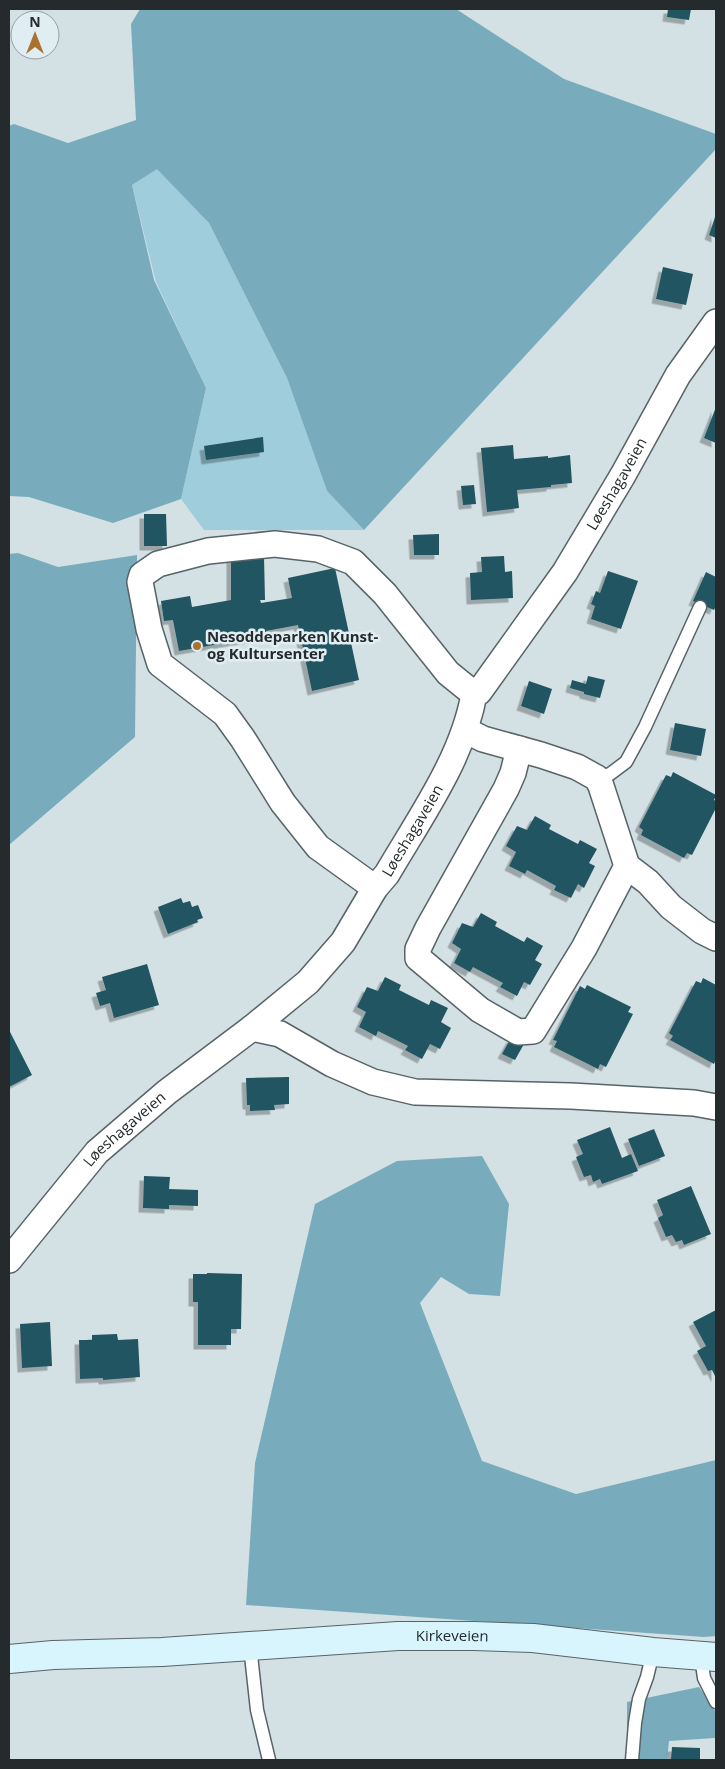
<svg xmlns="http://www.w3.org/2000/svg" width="725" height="1769" font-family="'Open Sans',sans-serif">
<defs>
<filter id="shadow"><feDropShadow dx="-4.5" dy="4.5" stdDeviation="0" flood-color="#0004"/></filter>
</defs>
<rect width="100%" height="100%" fill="#d3e1e5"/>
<path fill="#a0cddb" d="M157,168L209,223L287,378L327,491L364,530H204L181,499L206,388L156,282L132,185Z"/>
<path fill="#78acbc" d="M140,9H456L564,79L716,134V149L364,530L327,491L287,378L209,223L157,169L132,185L154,280L206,388L181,499L113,523L29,497L9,496V126L14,124L68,143L136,120L131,24Z
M18,553L58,567L137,555L135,737L9,845V554Z
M482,1156L509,1204L500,1296L469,1294L441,1277L420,1303L482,1461L576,1494L716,1460V1636L704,1637L246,1605L255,1463L315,1204L397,1161Z
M699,1687L716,1712L715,1738L669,1741L667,1760H627V1702Z"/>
<path fill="#205462" filter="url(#shadow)" d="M668,9H691L689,20L667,17Z
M716,214V238L709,235Z
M663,267L693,274L686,305L656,299Z
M716,407V443L704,438Z
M263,437L264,452L206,460L204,446Z
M513,445L514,459L548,456V458L570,455L572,483L551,485V487L517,490L519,508L487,512L481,448Z
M474,485L476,504L463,505L461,486Z
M144,514H166L167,546H144Z
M439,534V555H414L413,535Z
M504,556L505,572L512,571L513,598L471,600L470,573L482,572L481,557Z
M264,557L265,600H260L261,603L292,598L288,578L335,568L359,680L312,691L298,625L266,631V636L179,651L173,620L164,621L161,601L190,596L192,607L231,600V558Z
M608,571L638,581L621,629L591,619L595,606L591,604L596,591L600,593Z
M706,572L716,577V606L714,610L693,601Z
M588,676L605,680L600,698L584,694V692L570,688L572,680L586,684Z
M529,681L552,689L544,714L521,706Z
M675,723L706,729L701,756L670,750Z
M673,772L716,795L714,800L716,801V808L692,855L687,853L684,858L641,835L643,830L639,827L666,775L671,777Z
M535,816L551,825L549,829L578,844L580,840L597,849L589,863L595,866L584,888L578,884L571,898L554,890L556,886L527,870L525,874L509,866L516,852L506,846L517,826L527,830Z
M181,898L183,903L190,901L192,907L198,905L203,918L197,920L198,922L168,934L158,907Z
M481,913L497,922L495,926L524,942L527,937L543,946L535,960L542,964L530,985L524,982L517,996L500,987L503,983L473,967L470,972L454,963L461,949L452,943L462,923L473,927Z
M147,964L159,1005L114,1018L110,1003L100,1006L96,993L106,990L102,977Z
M385,977L401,985L399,990L429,1005L431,1000L448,1008L441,1022L451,1028L440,1049L430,1044L422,1059L405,1050L408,1046L378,1031L376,1036L359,1027L366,1012L357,1007L367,987L378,991Z
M703,978L716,985V1059L714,1064L670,1040L673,1036L669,1033L696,981L701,983Z
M587,985L631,1007L628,1012L633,1014L606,1067L600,1064L598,1069L554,1047L557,1041L553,1040L580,986L585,989Z
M9,1030L32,1075L9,1087Z
M511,1038L524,1044L515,1060L502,1054Z
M289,1077V1104L274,1105L275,1110L250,1111V1105H247L246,1078Z
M610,1127L622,1158L631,1154L638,1171L602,1184L600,1179L593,1182L591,1175L584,1177L576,1157L583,1154L577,1140Z
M654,1129L665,1156L639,1166L628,1139Z
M144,1176L170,1177L169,1189L198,1190V1206L169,1205V1209L143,1208Z
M691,1186L711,1234L684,1245L682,1240L676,1242L672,1235L666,1237L658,1218L663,1215L657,1200Z
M207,1273L242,1274L241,1329H231V1345H198V1302H193V1274H207Z
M716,1310V1378L712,1370L708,1371L697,1351L706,1346L693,1322Z
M50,1322L52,1366L22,1368L20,1324Z
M117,1334L118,1340L138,1339L140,1377L103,1380V1378L80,1379L79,1340H92V1335Z
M672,1747L700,1748V1760H671Z"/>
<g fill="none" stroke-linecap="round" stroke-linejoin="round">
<g stroke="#576367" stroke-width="15">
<path id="lane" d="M597,778L610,774L626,762L645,727L700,607
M250,1646L257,1710L269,1760
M701,1657L704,1678L716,1702
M632,1760L635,1723L639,1699L647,1677L653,1652"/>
</g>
<g stroke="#576367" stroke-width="28">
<g id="street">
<path d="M465,730L483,739L541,755L577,767L597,778L601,786L627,866L648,882L671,907L702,931L716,938"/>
<path d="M519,749L513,773L506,789L428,928L418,949V958L480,1010L518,1032L533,1031L584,948L627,866"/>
<path d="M375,888L318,847L283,803L243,739L225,714L160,664L149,629L140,582L142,575L158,564L208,551L275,544L318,549L353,562L385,594L448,673L474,694"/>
<path d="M252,1028L280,1034L332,1064L373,1082L415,1092L571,1096L694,1103L716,1107"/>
<path id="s1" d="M9,1260L97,1152L167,1092L252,1028L308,982L343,942L375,888L387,874C419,819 463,758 474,694L479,692L565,572L623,475L678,375L716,322"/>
</g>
</g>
<g stroke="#576367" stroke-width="30">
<g id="secondary">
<path id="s2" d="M9,1659L53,1655L162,1652L398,1636H474L533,1638L653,1652L716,1657"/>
</g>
</g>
<use href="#lane" stroke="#fff" stroke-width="12"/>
<use href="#street" stroke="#fff" stroke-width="25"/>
<use href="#secondary" stroke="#d8f5fe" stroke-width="28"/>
</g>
<circle fill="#a9722e" stroke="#e0eef3" stroke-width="2" cx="197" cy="646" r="5"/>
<g text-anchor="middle" stroke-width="5" stroke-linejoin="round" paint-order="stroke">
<g font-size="15" fill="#252a2c" stroke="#e0eef3">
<text dy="5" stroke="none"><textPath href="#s1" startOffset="1001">Løeshagaveien</textPath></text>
<text dy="5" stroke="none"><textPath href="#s1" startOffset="595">Løeshagaveien</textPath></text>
<text dy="5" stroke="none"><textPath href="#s1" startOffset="175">Løeshagaveien</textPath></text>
<text dy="5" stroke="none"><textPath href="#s2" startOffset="444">Kirkeveien</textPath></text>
</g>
<g font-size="15" font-weight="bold" fill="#252a2c" stroke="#e0eef3" text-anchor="start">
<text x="207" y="642">Nesoddeparken Kunst-<tspan x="207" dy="17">og Kultursenter</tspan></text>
</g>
</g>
<rect width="725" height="1769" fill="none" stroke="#252a2c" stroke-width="20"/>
<g transform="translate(35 35)"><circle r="24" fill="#e0eef3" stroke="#95a0a3"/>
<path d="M0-4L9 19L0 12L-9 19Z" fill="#a9722e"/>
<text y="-8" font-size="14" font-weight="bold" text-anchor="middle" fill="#252a2c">N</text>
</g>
</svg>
